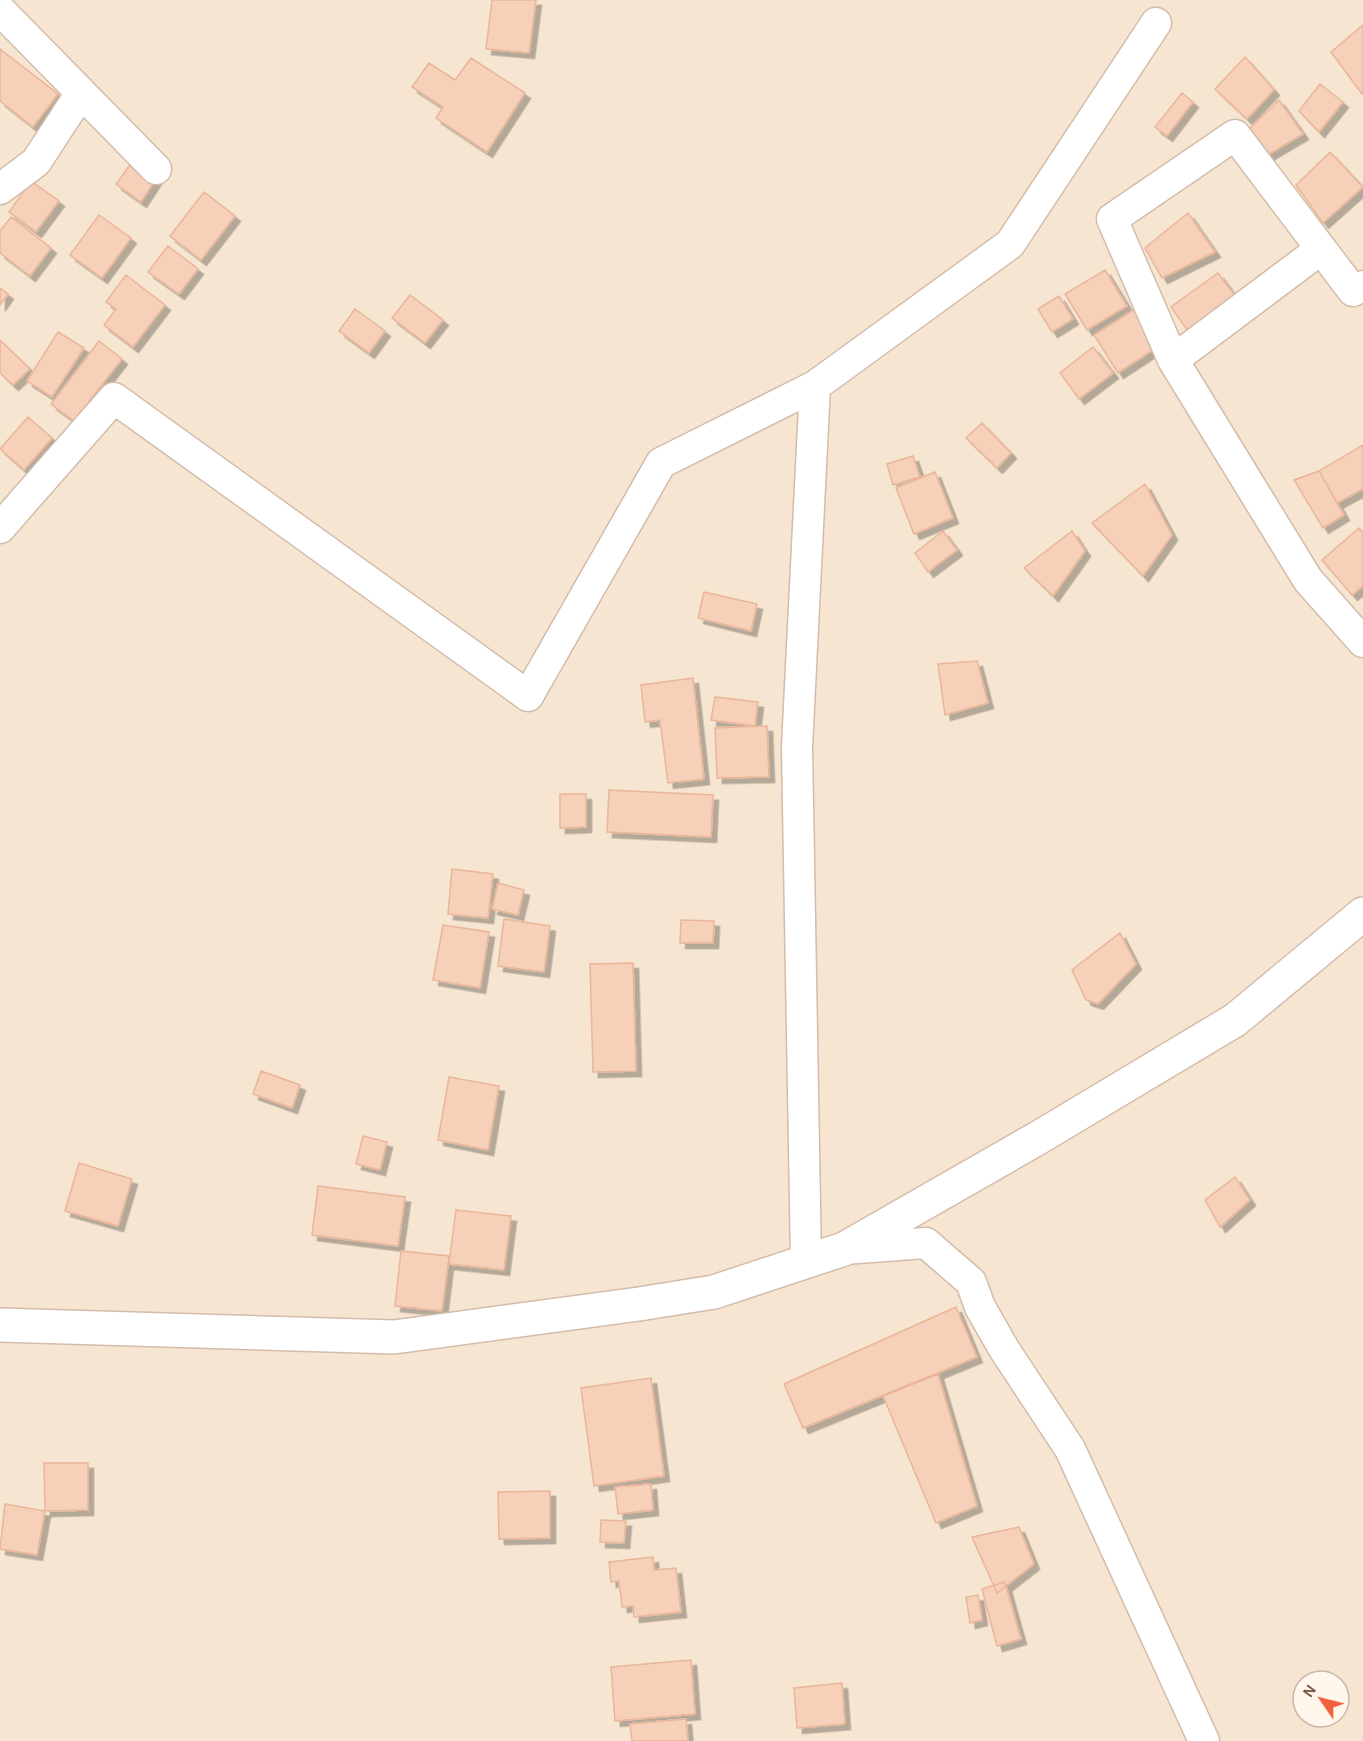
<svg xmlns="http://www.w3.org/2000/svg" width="1363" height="1741" font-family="'Alegreya Sans',sans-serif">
<defs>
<filter id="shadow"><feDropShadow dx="5.5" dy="5.5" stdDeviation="0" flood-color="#0004"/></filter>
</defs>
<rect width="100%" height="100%" fill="#fef3e4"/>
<path fill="#f6e5d1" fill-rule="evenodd" d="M0,0H1363V1741H0ZM1303,1681H1339V1717H1303Z"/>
<path fill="#f6d0b9" stroke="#eab598" stroke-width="1.5" filter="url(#shadow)" d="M492,0H536L529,53L486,49Z
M1363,25V92L1362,94L1331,52Z
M0,49L58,94L33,127L0,101Z
M1245,57L1274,90L1247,119L1215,89Z
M471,58L525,93L487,152L436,118L443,107L412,87L429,63L455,80Z
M1320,84L1343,102L1319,132L1299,111Z
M1182,93L1193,102L1167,136L1155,127Z
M1279,100L1303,134L1266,156L1246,132Z
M1330,152L1363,187L1323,223L1296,185Z
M132,162L156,179L141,202L116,184Z
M31,181L59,201L36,232L9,212Z
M204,192L235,216L201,260L170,236Z
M1188,213L1215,252L1162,278L1145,248Z
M99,215L131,238L102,278L70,255Z
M11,217L51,248L30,276L0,253V231Z
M168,246L198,269L179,294L148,272Z
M1105,270L1127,306L1087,330L1065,294Z
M1218,273L1238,300L1190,334L1171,307Z
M126,275L165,305L133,347L104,325L116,309L106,302Z
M0,288L8,294L0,305Z
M410,295L443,320L425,343L392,318Z
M1059,296L1073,319L1052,332L1038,309Z
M355,309L385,331L369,353L339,331Z
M1135,309L1159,346L1118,373L1094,335Z
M58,332L84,348L52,397L27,381Z
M0,340L30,369L13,385L0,373Z
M99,341L122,359L74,421L51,404Z
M1093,347L1113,373L1079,399L1060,373Z
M28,417L52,438L24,470L0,449Z
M982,423L1011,453L997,468L966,438Z
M1363,445V489L1337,503L1319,471Z
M913,456L920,477L893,485L887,464Z
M1319,471L1344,515L1323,528L1294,480Z
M935,472L953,518L914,534L896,488Z
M1145,484L1172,535L1143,576L1092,523Z
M1359,528L1363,533V586L1352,595L1322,560Z
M943,531L957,550L928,572L915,553Z
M1072,531L1085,551L1053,596L1024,568Z
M704,592L757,604L751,631L698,618Z
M977,661L988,703L945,715L938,664Z
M693,678L704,779L668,783L660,720L645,722L641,685Z
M715,697L758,702L755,726L711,720Z
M767,726L769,777L717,778L715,728Z
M609,790L713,795L711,837L607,832Z
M560,794H586V827L560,828Z
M452,869L493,874L488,918L448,914Z
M498,883L524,890L518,915L492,909Z
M504,919L550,926L544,972L498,966Z
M681,920L714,921L713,943H680Z
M443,925L489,932L480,988L433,980Z
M1120,933L1136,964L1098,1004L1086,1000L1072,970Z
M633,963L636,1071L593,1072L590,964Z
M261,1071L300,1085L292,1108L253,1094Z
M449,1077L499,1086L488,1150L438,1140Z
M363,1136L387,1142L380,1170L356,1164Z
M79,1163L132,1179L118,1226L65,1211Z
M1235,1177L1250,1200L1220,1227L1205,1200Z
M318,1186L405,1197L398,1246L312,1235Z
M456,1210L511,1216L504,1270L449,1264Z
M401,1251L449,1256L442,1311L395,1306Z
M956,1307L977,1357L803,1428L784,1384Z
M938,1374L977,1506L936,1523L883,1396Z
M651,1378L664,1476L594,1486L581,1388Z
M44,1463H88V1510L45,1511Z
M651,1484L653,1510L618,1514L615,1487Z
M550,1491V1538L499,1539L498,1492Z
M5,1504L45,1511L37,1555L0,1549Z
M601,1520L626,1521L624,1543L600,1542Z
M1019,1527L1034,1564L997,1593L972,1537Z
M653,1557L654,1570L676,1568L681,1612L634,1617L633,1606L622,1607L619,1581L611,1582L609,1562Z
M1005,1582L1021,1639L997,1646L982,1589Z
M978,1595L982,1620L970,1623L966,1597Z
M691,1660L695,1714L615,1721L611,1667Z
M842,1683L845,1724L797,1728L794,1688Z
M686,1719L688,1741H632L630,1724Z"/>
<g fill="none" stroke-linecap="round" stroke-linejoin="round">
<g stroke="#d3bcab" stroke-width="33">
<path id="minor" d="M0,10L156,169
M0,189L36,162L81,93
M1321,249L1173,360L1112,219L1235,135L1353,291L1363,286
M1173,360L1308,580L1363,642
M0,528L114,398L528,696L661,463L815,386
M844,1249L926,1243L971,1282L980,1307L1004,1349L1070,1449L1204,1741
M806,1262L797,747L815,386L1010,244L1156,23"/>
</g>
<g stroke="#d3bcab" stroke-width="36">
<path id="tertiary" d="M0,1325L394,1337L639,1304L714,1292L844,1249L1038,1138L1235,1020L1363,914"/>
</g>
<use href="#minor" stroke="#fff" stroke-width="30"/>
<use href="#tertiary" stroke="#fff" stroke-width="33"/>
</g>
<g transform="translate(1321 1699) rotate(305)"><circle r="28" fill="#fff7ec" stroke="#c9b7aa" stroke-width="1.5"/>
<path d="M0-4.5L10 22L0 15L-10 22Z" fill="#f2623f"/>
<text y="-9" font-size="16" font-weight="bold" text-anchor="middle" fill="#795747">N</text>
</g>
</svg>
